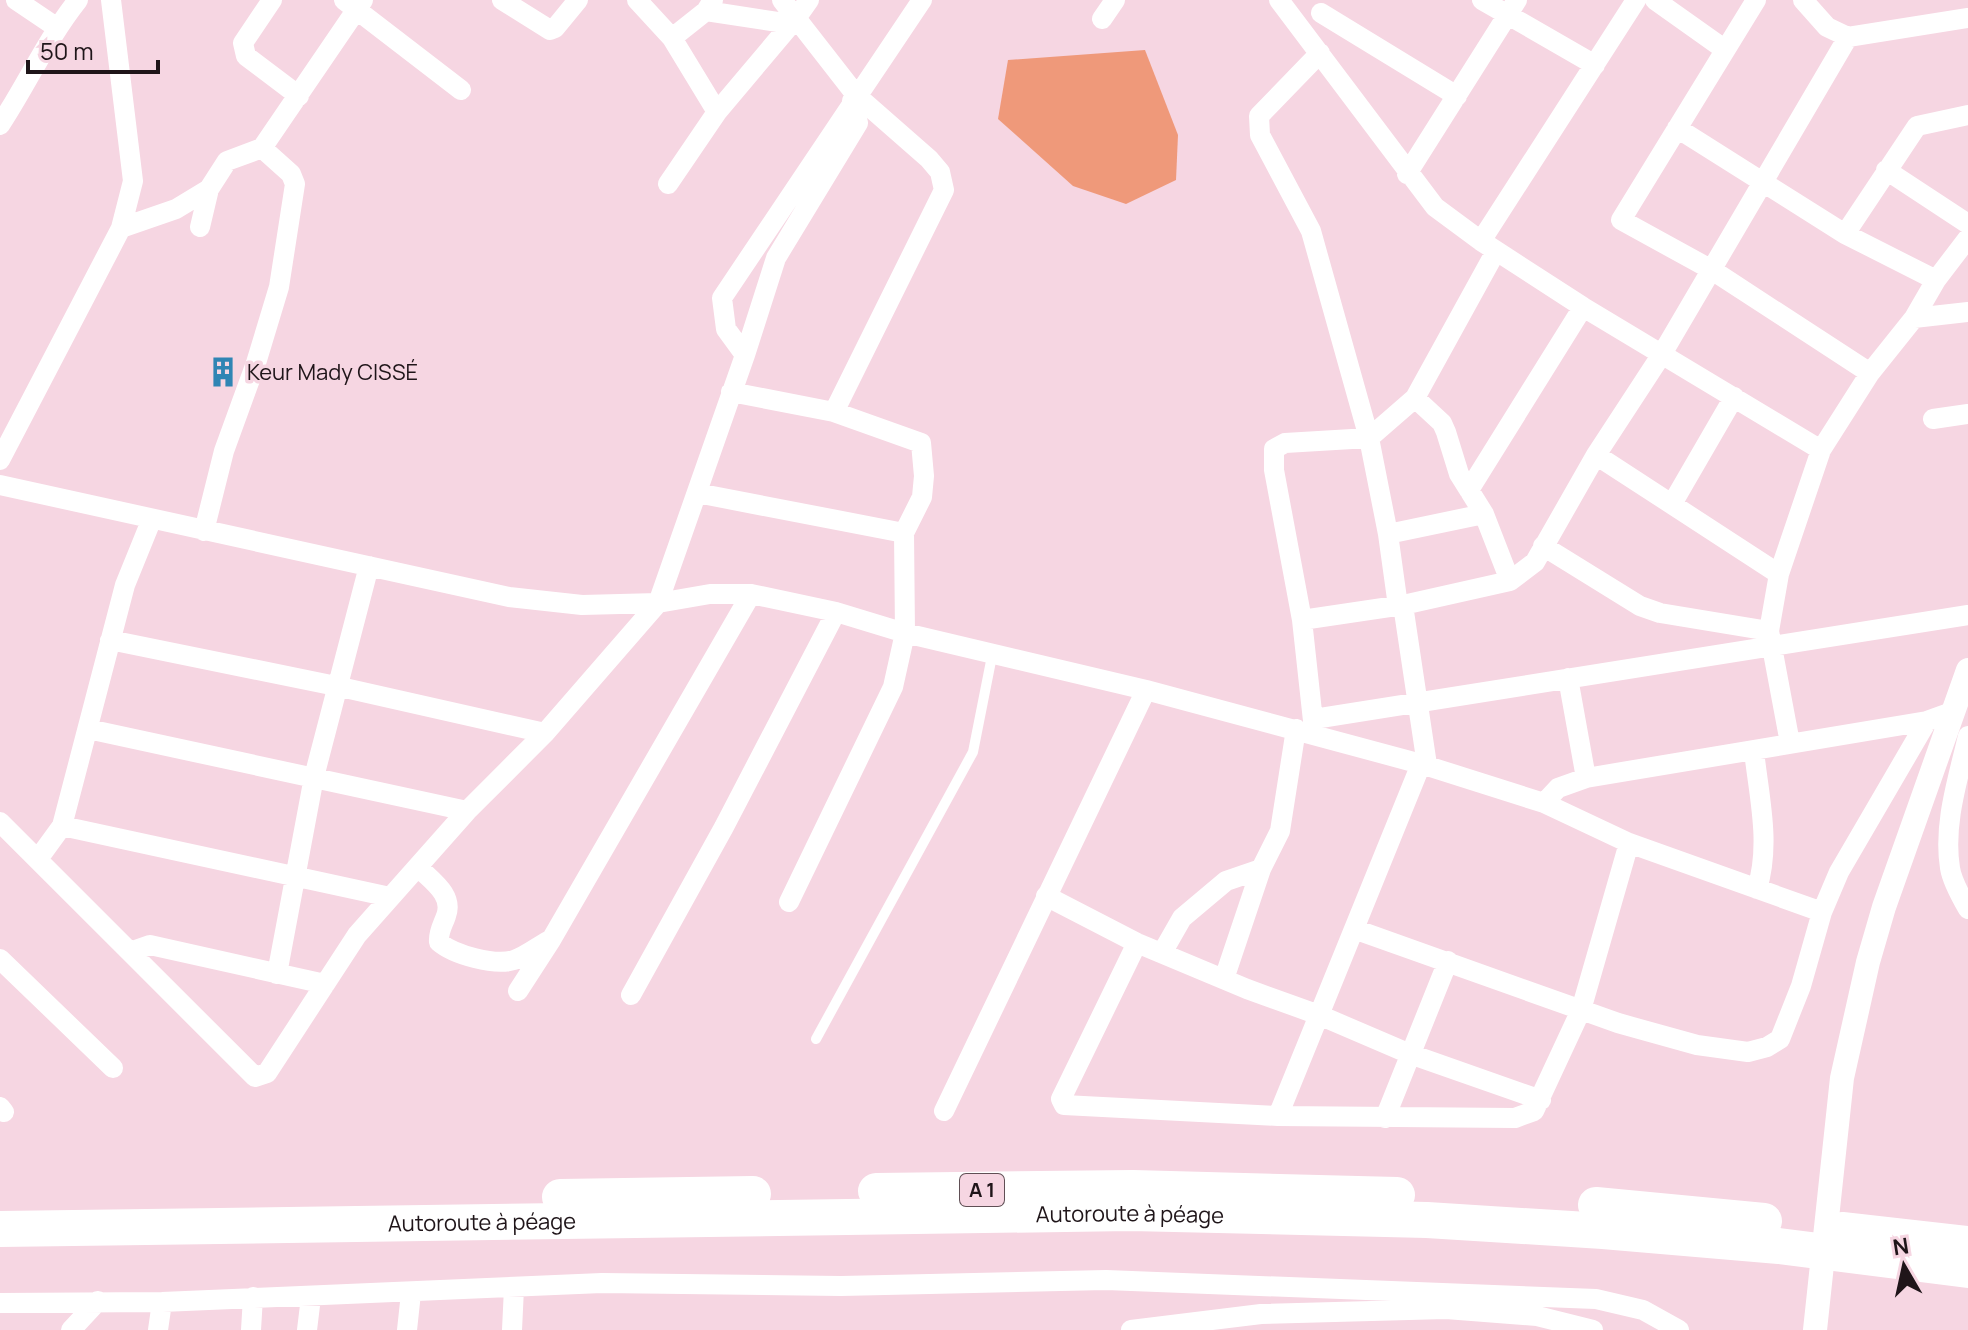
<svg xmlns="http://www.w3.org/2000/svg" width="1968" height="1330" font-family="Manrope,sans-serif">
<rect width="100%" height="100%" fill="#f6d6e2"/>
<path fill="#ef997a" d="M1145,50L1178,135L1176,180L1126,204L1073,186L998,119L1008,60Z"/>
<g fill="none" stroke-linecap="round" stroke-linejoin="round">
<path stroke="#fff" stroke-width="10" d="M816,1039L973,752L992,656"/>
<path stroke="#fff" stroke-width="20" d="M16,0L56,27
M272,0L243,43L246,56L299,96
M344,0L461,90
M502,0L550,30L555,28L578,0
M637,0L672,38L717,112
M782,0L856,95L929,159L940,172L944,190L834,412
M1279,0L1435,207L1481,241L1583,307L1821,450
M1482,0L1595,65
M1655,0L1724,49
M1756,0L1621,220L1712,270L1870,373
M1803,0L1827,27L1848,37L1968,18
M706,11L791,24
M1321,13L1457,96
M1102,19L1115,0
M672,38L706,11L713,0
M1320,53L1259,116L1260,135L1311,231L1369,438L1388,534L1398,606
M0,125C27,84 47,39 78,0
M1677,128L1845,234L1936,280
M1886,170L1968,224
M1407,174L1517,0
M668,184L717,112L797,17L809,0
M200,227L209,189L227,161L262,148L363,0
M121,228L176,209L209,189
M1845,234L1917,126L1968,115
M1481,241L1636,0
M1914,318L1968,312
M745,355L726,329L722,298L922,0
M731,392L834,412L921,443L924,476L922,497L904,533L905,633L893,687L789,902
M1415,398L1496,251
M1933,419L1968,414
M1596,455L1779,574
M0,460L121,228L133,181L111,0
M0,485L509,597L582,605L658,603L710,594H751L836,612L905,633L1146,690L1421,764L1544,803L1629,843L1822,912L1839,872L1927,721L1952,712
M1469,490L1583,307
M697,493L904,533
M1672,504L1734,397
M204,531L224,451L256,363L279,287L295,184L291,174L262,148
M1388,534L1484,514
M1543,546L1640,606L1660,613L1769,631
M1403,605L1427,765
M1302,620L1403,605L1510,581L1535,562L1596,455L1662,354L1848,37
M110,640L336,686L545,733
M1568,678L1586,778
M1314,719L1968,615
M88,729L467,811
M1314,730L1302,620L1274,470V449L1285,443L1369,438L1415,398L1442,423L1446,432L1459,474L1484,514L1510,581
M1968,736C1958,779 1943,824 1950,868C1952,881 1961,897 1968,909
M1790,743L1769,631L1779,574L1821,450L1870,373L1914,318L1936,280L1968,238
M1754,751C1759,797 1771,844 1757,889
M1544,803L1558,788L1586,778L1927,721
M0,822L130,952L150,945L325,984
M62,826L390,897
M38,859L62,826L125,585L151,521
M418,867C432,881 454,895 446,916C443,925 438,932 439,942C454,955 495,966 514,960C526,956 537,947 548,941
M1046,896L1137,943L1247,989L1319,1015L1410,1054L1541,1100
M1354,929L1618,1023L1697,1045L1748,1052L1767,1047L1780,1039L1801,986L1822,912
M1137,943L1061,1099L1064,1105L1278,1116L1515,1118L1534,1111L1581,1010L1629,843
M130,952L255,1077L267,1073L357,935L467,811L545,733L658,603L745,355L776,258L858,123L852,101
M1162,953L1182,918L1226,881L1261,869L1280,831L1296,729
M0,959L113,1068
M277,974L314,777L369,566
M1224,979L1261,869
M518,991L551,940L751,594
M631,995L724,827L836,612
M0,1107L4,1112
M944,1111L1146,690
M1278,1116L1421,764
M1385,1118L1448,961
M0,1303L162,1302L602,1283L841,1286L1106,1280L1596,1299L1643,1310L1679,1330
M71,1330L98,1301
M158,1330L162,1302
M251,1330L253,1297
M307,1330L311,1297
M407,1330L411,1293
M512,1330L514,1288
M1131,1330L1261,1314L1446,1309L1537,1316L1593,1330"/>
<path stroke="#fff" stroke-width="24" d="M1815,1330L1842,1078L1868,962L1884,907L1968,670"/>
<g stroke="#fff" stroke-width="36">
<path d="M876,1191L1133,1188L1397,1195"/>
<path d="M560,1197L753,1194"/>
<path d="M1596,1205L1764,1221"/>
<path id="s1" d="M0,1229L1131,1213L1427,1220L1603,1231L1779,1246L1968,1270"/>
<path d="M1842,1230L1968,1244"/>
</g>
</g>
<defs>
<g id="building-bare" transform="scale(2.4)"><path d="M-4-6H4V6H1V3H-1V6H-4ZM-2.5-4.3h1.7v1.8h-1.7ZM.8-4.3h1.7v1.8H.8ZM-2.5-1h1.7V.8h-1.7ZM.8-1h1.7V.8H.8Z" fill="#3085b4" stroke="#f6d6e2" stroke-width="2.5" paint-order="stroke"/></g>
</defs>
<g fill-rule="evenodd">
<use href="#building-bare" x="223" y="372"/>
</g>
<g text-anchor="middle" stroke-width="7" stroke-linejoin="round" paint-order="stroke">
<rect fill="#f6d6e2" stroke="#604f55" stroke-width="2" x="960" y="1174" width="44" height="32" rx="6"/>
<g font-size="20" font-weight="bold" fill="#1f1519">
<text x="982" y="1197">A 1</text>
</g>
<g font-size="22" fill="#1f1519" stroke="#f6d6e2" text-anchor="start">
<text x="247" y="380">Keur Mady CISSÉ</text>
</g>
<g font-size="22" fill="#1f1519" stroke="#f6d6e2">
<text dy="8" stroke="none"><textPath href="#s1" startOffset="1130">Autoroute à péage</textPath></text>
<text dy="8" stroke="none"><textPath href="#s1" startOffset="482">Autoroute à péage</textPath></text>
</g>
</g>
<g transform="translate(1904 1266) rotate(351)" stroke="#f6d6e2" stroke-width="6" paint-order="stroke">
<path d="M0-6L14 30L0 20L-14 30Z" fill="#1f1519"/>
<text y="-12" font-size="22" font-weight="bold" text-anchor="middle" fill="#1f1519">N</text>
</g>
<path d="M28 60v12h130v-12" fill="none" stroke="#1f1519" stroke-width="4"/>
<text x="40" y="60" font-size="24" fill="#1f1519" stroke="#f6d6e2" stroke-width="6" paint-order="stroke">50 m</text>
</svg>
